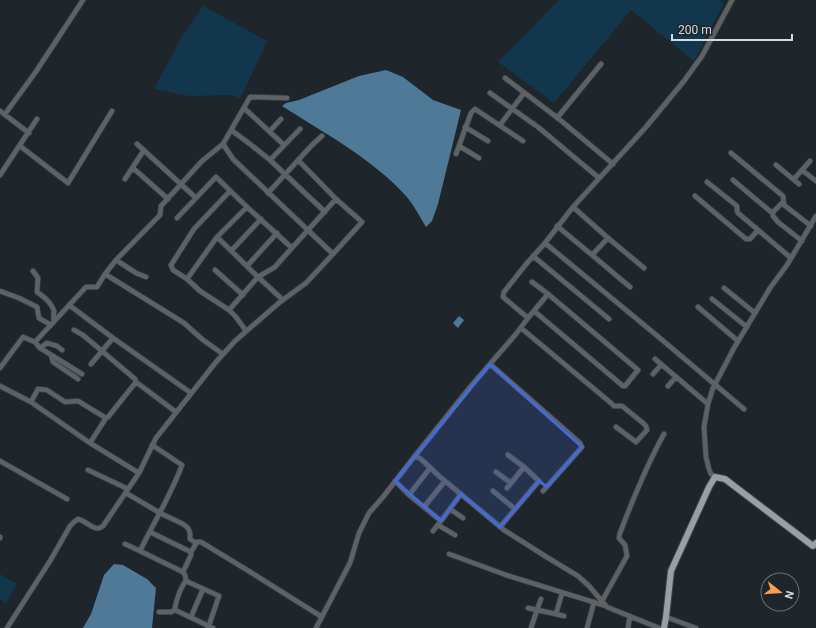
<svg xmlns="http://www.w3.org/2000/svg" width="816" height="628" font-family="Roboto,sans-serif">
<rect width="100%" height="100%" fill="#1e262c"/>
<path fill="#12364b" d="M559,0H720L724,3L694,61L631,10L554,103L498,62Z
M203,6L267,41L241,98L230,95L189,96L154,89L181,38Z
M0,574L17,584L6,603L0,599Z"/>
<path fill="#4f7a97" d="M386,70L403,77L433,100L461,110L438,204L432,221L426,227C420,217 414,205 406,196C373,159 324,133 282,106L286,103L299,100L359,76Z
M459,316L464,320L458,328L453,323Z
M114,564L123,565L147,579L156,588L152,628H83L91,614L104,575Z"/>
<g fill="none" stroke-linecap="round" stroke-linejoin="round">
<g stroke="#3b4349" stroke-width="6">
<path id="minor" d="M505,78L559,119L613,164
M490,93L535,125
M244,108L284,145
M0,111L29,133
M5,114L35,73L83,0
M557,118L601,64
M500,125L524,93
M465,127L488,141
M538,127L599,178
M231,130L250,144L270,160L325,212
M270,131L281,119
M137,144L196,198
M20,146L68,183L112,111
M459,146L479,158
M731,153L783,196L784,205L811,226
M456,154L471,113L475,109L523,141
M270,160L300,129
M298,160L336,199L362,222L333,254
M776,165L799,184
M133,168L168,199
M802,170L816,181
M0,175L37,119
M125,179L144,150
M794,179L810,161
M733,180L771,212H773L783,202
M707,182L737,206V210L738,213L791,258
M268,193L312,145L322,136
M695,196L746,239H750L758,230
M573,207L608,238L644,268
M773,212V216L778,222L802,241
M177,218L216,177L247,207L292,248
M557,226L592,255L630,287
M545,243L661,339L744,409
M231,251L261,219
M592,255L608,238
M533,256L609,319
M116,260L136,273L146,277
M247,266L277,233
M215,270L243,295
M33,271L38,278L37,292C44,297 51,302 54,311C54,314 53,317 54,321
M105,274L116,260L160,215L161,206L202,161L223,144L250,97L287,98
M187,279L217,237
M532,282L548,294
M724,288L755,313
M0,291L19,298L37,307L39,318L51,325
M712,299L747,327
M283,300L258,277L275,267L281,260L336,199
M69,305L113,338
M698,307L738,341
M229,310L200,291L187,279L173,270L171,265L194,229L230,191
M528,318L548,294L638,370L625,386H623L534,311
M521,328L611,403L614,406H622L643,423L646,426L647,430L636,442L616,427
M74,330L83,335L135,379L136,382L176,412
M246,331L236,317L229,310L258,277L217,237L247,207
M35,342L40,348L82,374
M40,348L47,343L57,346L62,350
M51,355L53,362L78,379
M655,359L708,404
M91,364L113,338L191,393
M490,364L580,443L582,447L543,491
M0,368L23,337L35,342L86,287H97L105,274L184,323L203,340L223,354
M653,374L661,365
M136,382L108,417L106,418L78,401L65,402L47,390L38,389L31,402L90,443L139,473
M0,386L31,402
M668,386L676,377
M90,443L106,418
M152,445L182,465C171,495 154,522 140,551L183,572L185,575L186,581C181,586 175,603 175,610L213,628
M508,455L524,467
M414,457L471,386L516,334L528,318L503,297L504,292L527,263L545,243L573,207L646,127L684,81L702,56L732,0
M0,461L67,499
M88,470L128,489
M496,472L511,483
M715,477L711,474L709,469L706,457L704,427L708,404L713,388L734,348L770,288L787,265L816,216
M395,481L409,495L430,468
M493,491L515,509
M126,493L160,513L183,524L188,528L190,533V539L196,543
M409,495L441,521L461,494
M424,507L445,481
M450,509L463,518
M438,525L455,535
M500,527L539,481L524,467L507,488
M433,531L440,522
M150,532L191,552
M0,537V538
M125,544L140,551
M449,554L506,575L606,606
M183,572L191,555V552L197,542H201L247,570L322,617
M186,581L219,596L208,628
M541,599L537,610L556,614L562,593
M602,601L627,556L625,545L619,538L620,533C633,499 646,466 664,434
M528,608L537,610L531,628
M159,612H171L175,610
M556,614L564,616
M191,617L203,589
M666,617L696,628
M7,628L50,561L70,526L74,522L78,519C87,521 95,533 103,526L139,473L156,438L216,362L235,341L280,302L306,283L333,254L233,159L223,144
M316,628L350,563L359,533L369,513L383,497L414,457H417L421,459L439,476L504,530L545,556L578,576L589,586L607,607L659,628
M587,628L594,602
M628,628L630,616"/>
</g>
<g stroke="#3b4349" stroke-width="8">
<path id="major" d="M664,628L666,617L671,571L709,487L715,477L725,479L813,546L816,543"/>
</g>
<use href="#minor" stroke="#5e6265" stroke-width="4.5"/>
<use href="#major" stroke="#97a0a6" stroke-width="6"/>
</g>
<path fill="#426ad9" fill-opacity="0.2" stroke="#426ad9" stroke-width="3" stroke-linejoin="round" d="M490,364L582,447L547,487L539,481L500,527L461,494L441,521L395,481Z"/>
<g transform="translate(780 592) rotate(107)"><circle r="19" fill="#1e262c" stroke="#686e74"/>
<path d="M0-3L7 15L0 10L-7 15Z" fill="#fb9e50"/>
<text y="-6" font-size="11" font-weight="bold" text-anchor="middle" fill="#d6dbdf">N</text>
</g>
<path d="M672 34v6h120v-6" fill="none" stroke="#d6dbdf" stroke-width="2"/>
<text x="678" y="34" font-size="12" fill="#d6dbdf" stroke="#1e262c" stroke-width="3" paint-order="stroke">200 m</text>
</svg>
